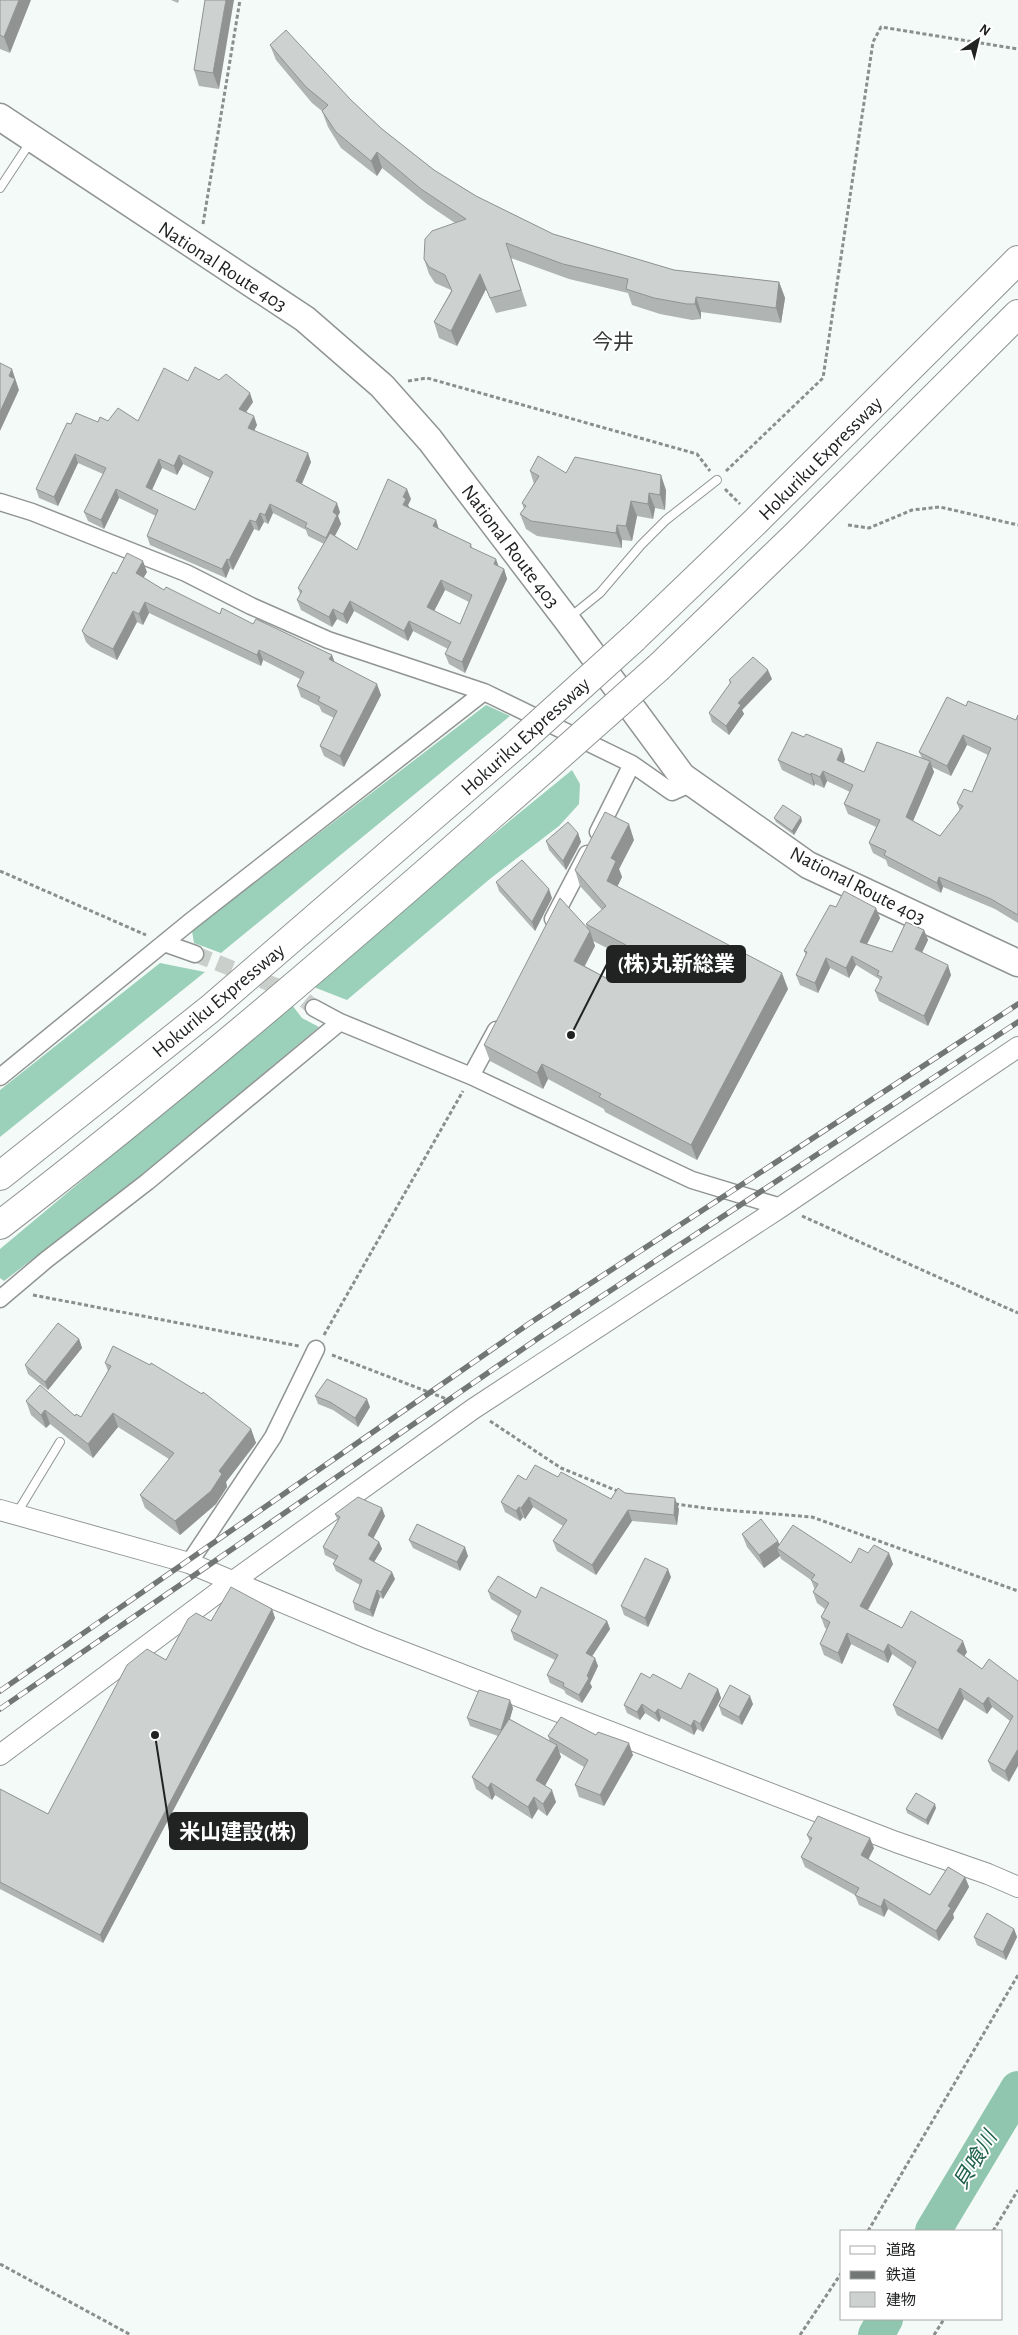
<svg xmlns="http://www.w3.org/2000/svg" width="1018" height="2335" font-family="'Alegreya Sans','Noto Sans JP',sans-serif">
<rect width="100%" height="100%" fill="#f4faf7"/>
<path fill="#9bd1bb" d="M486,705L510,716L221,953L194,943L192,931Z
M572,770L580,784L579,804L559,826L491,878L347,1000L311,986L320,976Z
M160,963L205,972L0,1137V1090Z
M292,1005L302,1018L319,1027L141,1176L4,1281L0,1278V1249Z"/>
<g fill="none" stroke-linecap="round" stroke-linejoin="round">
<path stroke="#90c5af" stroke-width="36" d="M933,2231L1018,2089
M876,2335L885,2319"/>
<path stroke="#cacfcc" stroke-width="16" stroke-dasharray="16 8" stroke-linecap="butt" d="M195,954L299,995L314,1008"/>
<g stroke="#909593" stroke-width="10">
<path id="service" d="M0,188L31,141
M569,618L600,593L641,545L666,520L717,480
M17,1513L60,1442"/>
</g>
<g stroke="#909593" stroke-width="19">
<path id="minor" d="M0,502L32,512L186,573L251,606L328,640L484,692L632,764L672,792L692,783
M598,832L632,764
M553,919L587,854
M164,943L195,954
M314,1008L340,1022L471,1076L692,1180L781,1207
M471,1076L496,1030
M0,1077L191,921L484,692
M0,1299L46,1260L147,1182L340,1022
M189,1563L273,1437L316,1349"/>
</g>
<g stroke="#909593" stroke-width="22">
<path id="tertiary" d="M0,1510L189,1563L370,1639L896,1842L988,1874L1018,1887
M0,1755L232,1582L473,1409L781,1207L1018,1047"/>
</g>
<g stroke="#909593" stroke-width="29">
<path id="trunk" d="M0,117L305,319L382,386L430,440L567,620L682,776L808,865L1018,963"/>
</g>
<g stroke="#909593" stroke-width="30">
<path id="motorway" d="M634,638L756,521L1018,260
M659,667L794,537L1018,314
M0,1176L210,1009L519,742
M0,1225C187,1081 365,927 542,771"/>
</g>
<path stroke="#8a8f8d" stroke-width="3" stroke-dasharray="4 2.5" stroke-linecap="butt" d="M203,224L240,0
M408,381L427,378L697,454L710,471
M726,471L823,378L873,42L881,27L1018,49
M725,489L740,504
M848,525L869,528L912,510L940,507L1018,525
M0,871L146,935
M802,1216L1018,1313
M33,1295L299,1346
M324,1335L463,1091
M332,1355L452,1401
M490,1421L561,1468L620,1492
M675,1504L713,1509L812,1517L1018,1591
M868,2231L1018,1975
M993,2231L1018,2190
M0,2264L131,2335
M800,2335L842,2272
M934,2335L944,2319"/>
<use href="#service" stroke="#fff" stroke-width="8"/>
<use href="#minor" stroke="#fff" stroke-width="16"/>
<use href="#tertiary" stroke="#fff" stroke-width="20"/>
<use href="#trunk" stroke="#fff" stroke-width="26"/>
<use href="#motorway" stroke="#fff" stroke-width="28"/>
<g stroke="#727674" stroke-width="5.5">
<path id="rail" d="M0,1691L530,1323L1018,1004
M0,1709L540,1337L1018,1022"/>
</g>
<use href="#rail" stroke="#fff" stroke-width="4" stroke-dasharray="11" stroke-linecap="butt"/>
<g stroke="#909593" stroke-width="30" stroke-linecap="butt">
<path id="motorway-bridge" d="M519,742L634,638
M542,771L659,667"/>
</g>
<use href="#motorway-bridge" stroke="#fff" stroke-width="28"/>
</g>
<path fill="#b0b5b3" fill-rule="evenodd" d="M0,0L10,53L0,49Z
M171,0H179L178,3Z
M205,0L219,89L199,86L194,70Z
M270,45L351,100L382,129L434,170L476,196L553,234L674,270L779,282L785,298L781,323L701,312V319L692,320L660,314L632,305L628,293L569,279L511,258L527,306L496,313L486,289L457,346L439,338L434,322L451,291V290L435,283L429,274L424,259L455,223L427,204L382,168L377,176L341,148L328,127L322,111L312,103L276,60Z
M188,381L253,402L246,412L257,425L254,430L311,462L302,484L340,512L338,516L341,524L335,536L357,550L411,499L408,505L409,507L436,520L439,529L471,544L472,548L499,567L504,569L507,579L465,673L449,664L445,654L448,649L413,631L408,641L354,611L347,624L337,619L332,627L301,610L297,600L300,594L298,588L324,544L308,536L306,530L273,513L268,524L264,522L259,531L254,529L233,570L230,568L226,578L150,545L147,536L156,516L119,498L104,529L88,521L84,512L103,474L78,463L58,506L39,498L36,489L71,424L108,421H138ZM183,464L210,478L195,510L152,490L162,468L177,475ZM445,590L469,602L460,624L434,611Z
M530,471L566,473L666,490L665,510L655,508L653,519L637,516L632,541L622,540V548L537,536L526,529L520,514L524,509L522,503L534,484Z
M147,572L143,578L164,590L220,614L253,624L332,655L334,662L381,695L344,767L324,756L320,746L334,718L322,712L319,706L301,697L297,686L300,679L263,660L261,666L149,613L143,625L137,622L117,660L91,647L86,642L82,631L116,574Z
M772,679L742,710L744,714L729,735L712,722L709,713L730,684L729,680Z
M966,706L1016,720L1018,715V923L995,909L943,887L941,893L888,866L886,860L873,853L869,843L876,827L848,814L844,804L850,792L827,781L824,788L815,784L814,786L782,770L778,760L845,759L844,763L864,772L922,758L919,752ZM967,745L988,755L972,792L957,803L960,811L940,836L913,821L934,772L932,767L951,776Z
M774,818L802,821L794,835L776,822Z
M578,833L581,842L566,870L549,850L546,841Z
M634,840L619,869L622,877L617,887L788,989L697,1160L605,1112L604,1109L548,1079L543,1089L490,1061L484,1045L587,928L586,924L602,910L580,886L575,870ZM593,941L621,955L608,979L585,966L595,946Z
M496,882L552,898L535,931L499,891Z
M836,907L880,918L867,944L892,952L924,930L928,940L922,952L951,975L928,1026L879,1001L875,991L880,982L879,979L856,965L849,978L830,968L818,993L800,985L796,975L806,955L804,951Z
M79,1339L82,1348L48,1390L28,1374L25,1365Z
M105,1363L251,1429L256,1443L226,1482L227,1487L216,1504L180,1535L145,1508L140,1495L169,1459L118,1427L93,1458L50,1424L46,1428L31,1415L26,1401L75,1416L81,1417L108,1371Z
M315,1396L370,1407L358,1427L333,1410L318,1404Z
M558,1477L611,1499L625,1493L679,1509L677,1525L632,1521L596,1575L557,1551L553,1541L563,1526L533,1507L525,1519L523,1517L520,1521L505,1512L501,1502L526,1480Z
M335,1514L385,1516L373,1538L379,1542L382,1549L374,1562L395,1579L383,1599L380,1597L373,1617L355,1610L353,1602L360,1585L336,1571L333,1564L335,1560L325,1555L323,1547L338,1521Z
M742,1534L851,1563L868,1553L893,1564L868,1610L902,1628L967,1652L964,1656L982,1669L1018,1681L1009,1782L992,1771L988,1761L1010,1721L992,1707L987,1714L964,1699L942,1740L897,1715L893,1705L912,1668L892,1654L888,1663L851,1644L842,1664L824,1655L820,1644L827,1629L825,1628L821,1617L825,1609L817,1603L813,1592L815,1590L811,1580L781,1559L780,1556L764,1568L747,1547Z
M409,1540L468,1556L460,1571L413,1548Z
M671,1577L648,1627L624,1615L621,1606Z
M488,1591L536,1598L607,1621L610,1629L592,1656L598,1666L590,1683L592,1687L582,1703L566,1694L564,1690L550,1683L547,1675L555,1660L514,1640L511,1631L518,1616L491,1599Z
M272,1609L275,1618L103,1943L0,1889V1789L48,1814L166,1660L211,1621Z
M650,1678L681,1689H718L721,1698L703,1732L697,1729L694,1735L661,1718L659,1722L645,1713L640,1720L627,1713L624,1705Z
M753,1704L742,1725L722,1715L719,1706Z
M513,1708L510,1719L550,1742L548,1736L633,1755L604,1806L579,1797L575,1785L584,1767L559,1752L561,1757L545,1785L556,1802L547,1816L538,1809L532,1819L495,1795L492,1800L476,1789L472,1777L498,1736L470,1726L467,1718Z
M936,1808L928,1825L907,1813L906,1809Z
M807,1835L874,1848L868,1859L930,1895L965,1877L969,1887L953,1914L954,1918L939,1941L888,1909L884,1917L859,1905L855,1895L805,1867L801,1857L810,1842Z
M1014,1929L1017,1937L1006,1960L977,1945L974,1937Z"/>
<path fill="#909392" d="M19,0H31L10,53L4,37Z
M226,0H234L219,89L213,73Z
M377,152L382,168L377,176L371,161Z
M480,274L486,289L457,346L451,331Z
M779,282L785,298L781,323L776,308Z
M696,297L701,312V319L695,304Z
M12,369L19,390L0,431V412L9,376Z
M250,393L253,402L242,418L239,409Z
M254,416L257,425L251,437L248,428Z
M308,453L311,462L299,490L296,481Z
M75,454L78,463L58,506L54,497Z
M179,455L183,464L177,475L174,466Z
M159,459L162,468L149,496L146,487Z
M661,475L666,490L665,510L660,495Z
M116,489L119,498L104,529L101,520Z
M407,489L411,499L408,505L410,509L403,505V497Z
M649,493L655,508L653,519L648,504Z
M631,501L637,516L632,541L626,526Z
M337,503L340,512L338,516L341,524L329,547L326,538L333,512Z
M270,504L273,513L268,524L265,515Z
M260,513L264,522L259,531L256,522Z
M250,520L254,529L233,570L229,560Z
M436,520L439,531L433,526Z
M617,525L622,540V548L616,533Z
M227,559L230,568L226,578L222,569Z
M496,559L500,570L494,564Z
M143,561L147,572L140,584L136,573Z
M504,569L507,579L465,673L462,662Z
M441,580L445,590L431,617L427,607Z
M350,601L354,611L347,624L343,614Z
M145,602L149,613L143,625L139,614Z
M333,609L337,619L332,627L329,617Z
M133,611L137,622L117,660L113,649Z
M409,621L413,631L408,641L404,631Z
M259,650L263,660L261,666L257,655Z
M332,655L336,666L329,659Z
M768,670L772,679L742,710L744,714L729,735L726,726L738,703Z
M377,684L381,695L344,767L340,756Z
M963,735L967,745L951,776L947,766Z
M842,749L845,759L841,770L837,760Z
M930,761L934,772L910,828L906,817Z
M823,771L827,781L824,788L820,777Z
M811,773L815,784L814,786L811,775Z
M801,817L802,821L794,835L792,831Z
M629,824L634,840L619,869L622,877L612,897L607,881L611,858Z
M578,833L581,842L566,870L563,861Z
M939,877L943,887L941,893L937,883Z
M549,889L552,898L535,931L532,922Z
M876,908L880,918L863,952L860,942Z
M924,930L928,940L919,959L915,949Z
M590,931L595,946L579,976L574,961Z
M852,956L856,965L849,978L846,968Z
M826,958L830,968L818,993L815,983Z
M948,965L951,975L928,1026L924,1016Z
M782,973L788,989L697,1160L691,1145Z
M542,1064L548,1079L543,1089L537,1073Z
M79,1339L82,1348L48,1390L45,1382Z
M367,1399L370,1407L358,1427L355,1418Z
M45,1410L50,1424L46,1428L41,1415Z
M113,1413L118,1427L93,1458L88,1444Z
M251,1429L256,1443L226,1482L227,1487L216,1504L180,1535L175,1521L219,1471Z
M529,1497L533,1507L525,1519L521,1508Z
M675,1498L679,1509L677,1525L674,1515Z
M519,1507L523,1517L520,1521L516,1511Z
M382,1508L385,1516L371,1543L368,1535Z
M628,1510L632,1521L596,1575L592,1565Z
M778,1541L783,1552L777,1548L780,1556L764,1568L759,1555Z
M379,1542L382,1549L371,1567L369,1559Z
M465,1547L468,1556L460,1571L457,1562Z
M889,1553L893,1564L864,1616L860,1606Z
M668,1569L671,1577L648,1627L645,1618Z
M392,1572L395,1579L383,1599L381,1592Z
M377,1590L380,1597L373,1617L370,1610Z
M272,1609L275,1618L103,1943L100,1935Z
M607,1621L610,1629L589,1661L586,1653Z
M847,1633L851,1644L842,1664L838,1653Z
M963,1641L967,1652L961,1662L957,1651Z
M888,1644L892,1654L888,1663L884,1652Z
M595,1658L598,1666L590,1683L592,1687L582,1703L579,1695Z
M960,1688L964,1699L942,1740L938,1730Z
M718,1689L721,1698L703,1732L700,1724Z
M750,1696L753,1704L742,1725L739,1717Z
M988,1697L992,1707L987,1714L983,1704Z
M510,1700L513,1708L504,1738L501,1730Z
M642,1704L645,1713L640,1720L637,1712Z
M658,1709L661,1718L659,1722L655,1713Z
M694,1720L697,1729L694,1735L691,1726Z
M629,1743L633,1755L604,1806L600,1795Z
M557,1745L561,1757L541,1793L536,1780Z
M1018,1749V1766L1009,1782L1005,1771Z
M491,1783L495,1795L492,1800L488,1788Z
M552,1790L556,1802L547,1816L543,1804Z
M534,1797L538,1809L532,1819L528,1807Z
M935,1804L936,1808L928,1825L926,1820Z
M870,1838L874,1848L865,1866L861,1855Z
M965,1877L969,1887L953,1914L954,1918L939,1941L936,1931L948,1906Z
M884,1899L888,1909L884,1917L881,1907Z
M1014,1929L1017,1937L1006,1960L1003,1952Z"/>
<path fill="#cdd2d0" stroke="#909392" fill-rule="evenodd" d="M0,0H19L4,37L0,35Z
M205,0H226L213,73L194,70Z
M286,30L351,100L382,129L434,170L476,196L553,234L674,270L779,282L776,308L696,297L695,304H687L654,298L626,289L628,279L563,264L506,243L521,290L490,298L480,274L451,331L434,322L452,291L445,275L429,267L424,259L425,239L432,231L466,219L421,189L377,152L371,161L336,132L322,111L328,105L306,87L270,45Z
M0,363L12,369L9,376L15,379L0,412Z
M195,367L219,380L226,374L250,393L239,409L254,416L248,428L308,453L296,481L337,503L333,512L337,515L326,538L305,527L307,523L270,504L265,515L260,513L256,522L250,520L229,560L227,559L222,569L147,536L158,510L116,489L101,520L84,512L106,468L75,454L54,497L36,489L67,423L71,424L76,413L98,422L100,417L108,421L118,408L138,421L164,368L188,381ZM179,455L213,472L195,510L146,487L159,459L174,466Z
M538,456L566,473L575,457L661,475L660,495L649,493L648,504L631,501L626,526L617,525L616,533L531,521L520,514L526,506L522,503L539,476L530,471Z
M388,479L407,489L403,497L406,499L403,505L436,520L433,526L471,544L470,547L496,559L494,564L504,569L462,662L445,654L451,642L409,621L404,631L350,601L343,614L333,609L329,617L297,600L302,591L298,588L330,533L357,550ZM441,580L472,595L460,624L427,607Z
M127,553L143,561L136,573L164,590L166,587L220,614L222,608L253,624L256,619L332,655L329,659L377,684L340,756L320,746L337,711L318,701L320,697L297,686L304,672L259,650L257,655L145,602L139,614L133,611L113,649L87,636L82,631L113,572L116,574Z
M753,657L768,670L738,703L741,705L726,726L709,713L731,682L729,680Z
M947,697L966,706L968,701L1016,720L1018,715V915L991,899L939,877L937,883L884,855L886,851L869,843L880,820L844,804L853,785L823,771L820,777L811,773V775L778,760L792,732L804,737L806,734L842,749L837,760L864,772L877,742L930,761L906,817L940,836L963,806L957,803L964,789L972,792L991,748L963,735L947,766L919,752Z
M783,805L801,817L792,831L774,818Z
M605,812L629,824L611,858L616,861L607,881L782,973L691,1145L599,1097L601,1094L542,1064L537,1073L484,1045L560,898L590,931L574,961L608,979L626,945L586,924L606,906L575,870Z
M568,822L578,833L563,861L546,841Z
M522,860L549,889L532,922L496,882Z
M844,891L876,908L860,942L892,952L906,922L924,930L915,949L948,965L924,1016L875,991L882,977L877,975L879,971L852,956L846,968L826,958L815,983L796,975L807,952L804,951L830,905L836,907Z
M58,1323L79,1339L45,1382L25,1365Z
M113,1346L150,1365L151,1363L202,1394L203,1392L251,1429L219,1471L222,1474L211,1491L175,1521L140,1495L174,1453L113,1413L88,1444L45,1410L41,1415L26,1401L40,1385L75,1416L76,1414L81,1417L111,1366L105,1363Z
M327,1379L367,1399L355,1418L330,1402L315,1396Z
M535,1465L558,1477L561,1472L611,1499L618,1488L625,1493L675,1498L674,1515L628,1510L592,1565L553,1541L567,1520L529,1497L521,1508L519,1507L516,1511L501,1502L518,1475L526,1480Z
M358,1497L382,1508L368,1535L379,1542L369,1559L392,1572L381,1592L377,1590L370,1610L353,1602L362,1580L333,1564L338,1556L323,1547L340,1517L335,1514Z
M761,1519L778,1541L759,1555L742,1534Z
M417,1524L465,1547L457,1562L409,1540Z
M793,1525L851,1563L859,1548L868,1553L874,1545L889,1553L860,1606L902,1628L911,1611L963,1641L957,1651L982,1669L989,1659L1018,1681V1749L1005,1771L988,1761L1013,1716L988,1697L983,1704L960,1688L938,1730L893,1705L916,1662L888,1644L884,1652L847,1633L838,1653L820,1644L830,1622L821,1617L829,1603L813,1592L818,1584L811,1580L815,1575L777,1548Z
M645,1558L668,1569L645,1618L621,1606Z
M498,1576L536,1598L541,1587L607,1621L586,1653L595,1658L587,1676L589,1678L579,1695L563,1686L564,1683L547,1675L558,1655L511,1631L521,1611L488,1591Z
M231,1587L272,1609L100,1935L0,1882V1789L48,1814L127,1665L147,1649L166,1660L188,1619L196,1613L211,1621Z
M641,1673L650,1678L653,1674L681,1689L689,1673L718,1689L700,1724L694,1720L691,1726L658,1709L655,1713L642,1704L637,1712L624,1705Z
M730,1685L750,1696L739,1717L719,1706Z
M479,1690L510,1700L501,1730L467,1718Z
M561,1717L596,1735L598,1732L629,1743L600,1795L575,1785L588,1760L548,1736Z
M509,1719L557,1745L536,1780L552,1790L543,1804L534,1797L528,1807L491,1783L488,1788L472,1777Z
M916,1793L935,1804L926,1820L906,1809Z
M818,1816L870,1838L861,1855L930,1895L948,1867L965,1877L948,1906L951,1908L936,1931L884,1899L881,1907L855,1895L859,1888L801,1857L812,1838L807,1835Z
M987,1913L1014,1929L1003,1952L974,1937Z"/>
<g text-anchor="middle" stroke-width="4" stroke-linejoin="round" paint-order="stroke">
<g font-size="20" fill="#202322" stroke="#fff">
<text transform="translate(223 266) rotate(33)" y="7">National Route 403</text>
<text transform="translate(820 458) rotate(-45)" y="7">Hokuriku Expressway</text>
<text transform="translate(511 546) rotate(53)" y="7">National Route 403</text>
<text transform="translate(525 736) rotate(-42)" y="7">Hokuriku Expressway</text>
<text transform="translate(858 885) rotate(27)" y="7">National Route 403</text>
<text transform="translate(218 1000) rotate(-40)" y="7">Hokuriku Expressway</text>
</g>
<g font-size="21" fill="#383d3b" stroke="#fff">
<text x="613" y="349">今井</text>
</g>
<g font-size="21" font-style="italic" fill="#20614b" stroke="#fff">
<text transform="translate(975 2160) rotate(-59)" y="7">貝喰川</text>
</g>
</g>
<path fill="none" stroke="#202322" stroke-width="2" d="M571 1035L607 964M155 1735L170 1831"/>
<g fill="#202322" stroke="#fff" stroke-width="2">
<circle cx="571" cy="1035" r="5"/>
<circle cx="155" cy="1735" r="5"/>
</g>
<g fill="#202322" stroke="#202322" stroke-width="2">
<rect x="607" y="946" width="138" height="36" rx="5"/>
<rect x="170" y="1813" width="137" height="36" rx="5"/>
</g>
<g font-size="21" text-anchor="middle" font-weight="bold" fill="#fff">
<text x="676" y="971">(株)丸新総業</text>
<text x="238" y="1839">米山建設(株)</text>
</g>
<rect x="840" y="2230" width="162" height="90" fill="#ffffff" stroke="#a6a7a7"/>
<rect x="850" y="2246" width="25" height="8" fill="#ffffff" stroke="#a6a7a7"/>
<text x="886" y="2255" font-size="15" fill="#202322">道路</text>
<rect x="850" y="2271" width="25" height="8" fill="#727674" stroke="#a6a7a7"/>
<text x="886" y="2280" font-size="15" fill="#202322">鉄道</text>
<rect x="850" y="2292" width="25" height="15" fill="#cdd2d0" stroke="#a6a7a7"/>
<text x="886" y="2305" font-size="15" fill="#202322">建物</text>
<g transform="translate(978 40) rotate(35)" stroke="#ffffff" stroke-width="4" paint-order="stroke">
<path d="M0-4L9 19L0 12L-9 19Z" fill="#202322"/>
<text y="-8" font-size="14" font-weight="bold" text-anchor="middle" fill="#202322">N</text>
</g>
</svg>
